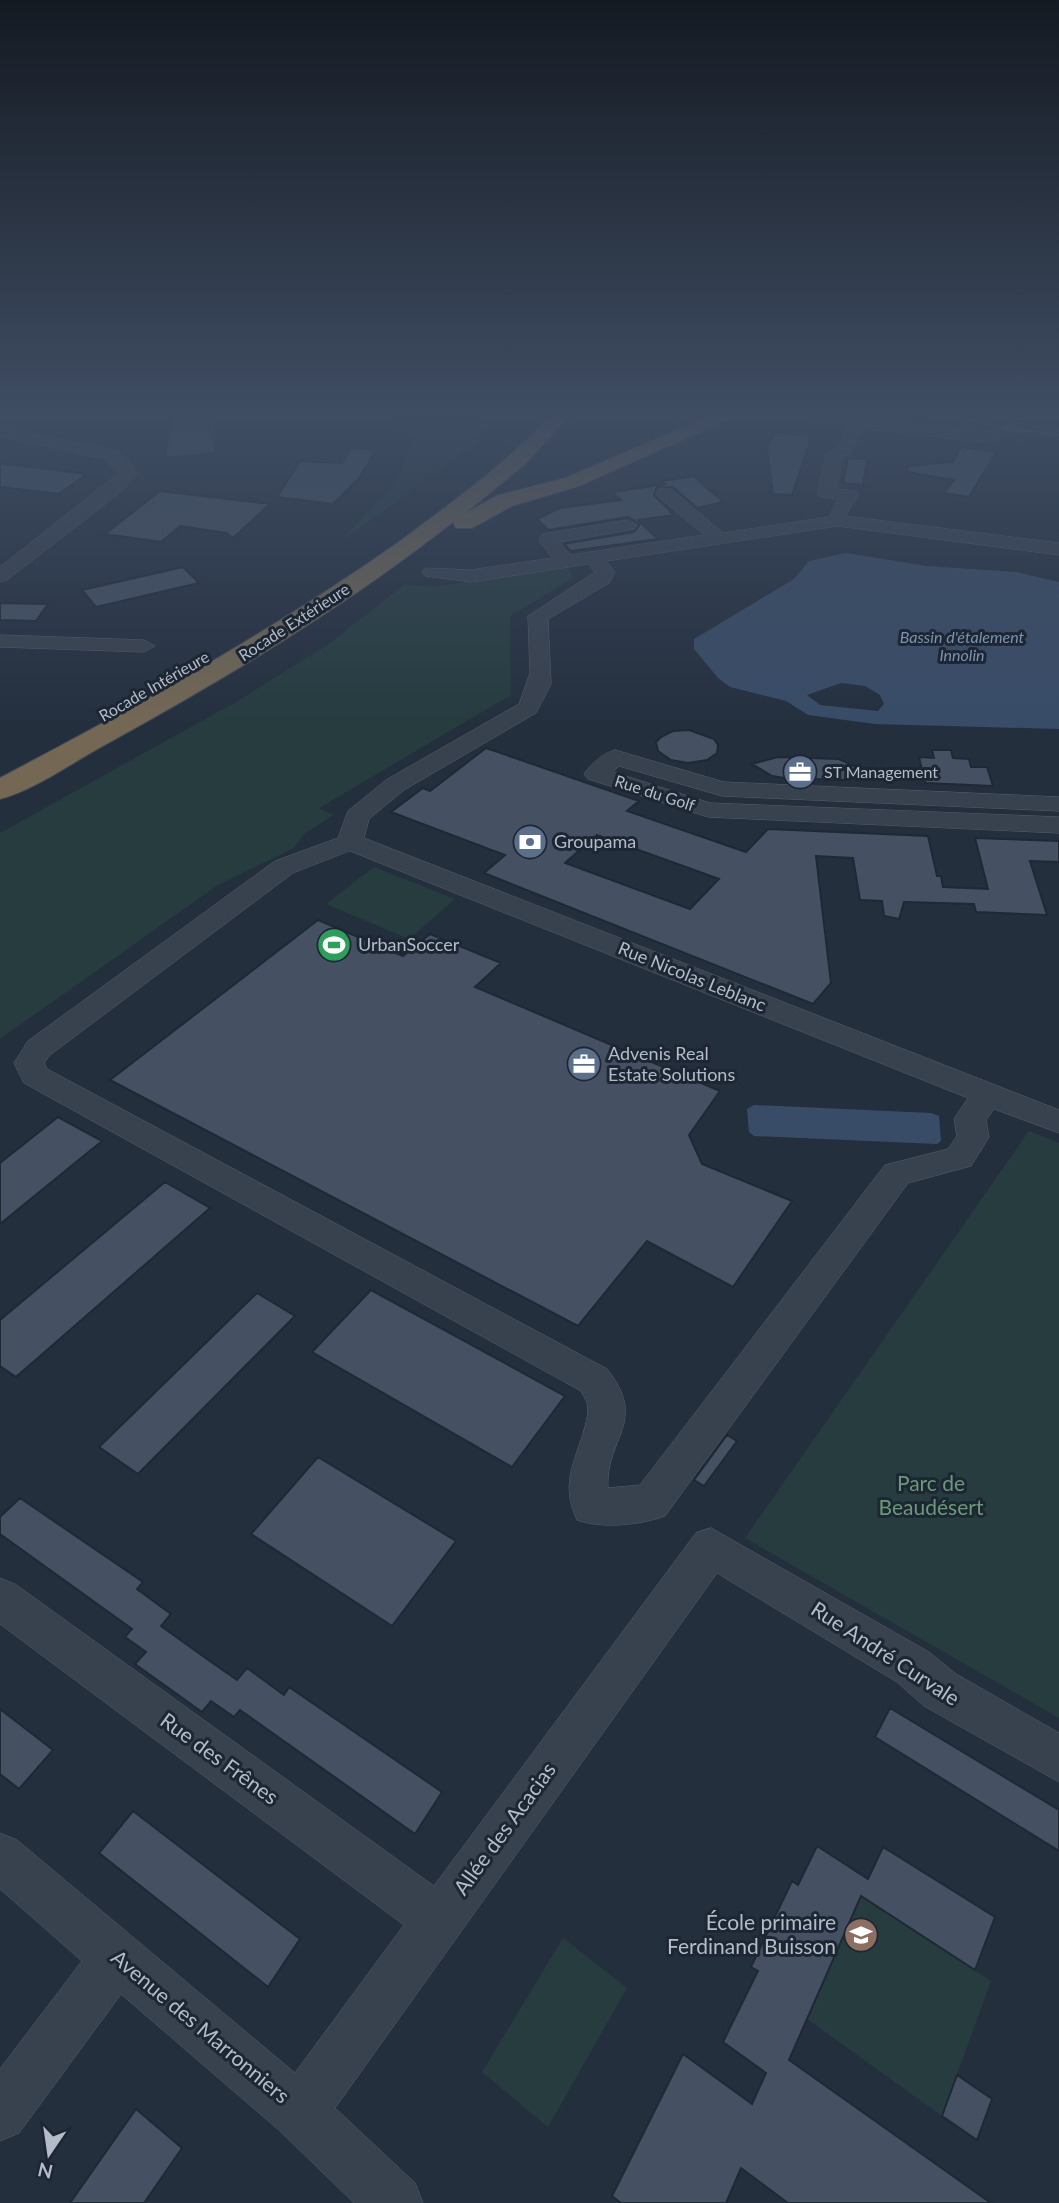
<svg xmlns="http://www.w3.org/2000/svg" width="1059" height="2203" font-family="Lato,sans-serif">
<rect width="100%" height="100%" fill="#242f3e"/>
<path fill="#263c3f" d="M825,416H890L985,430L980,433Z
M389,419L497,422L467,450L340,542L399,479L411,442Z
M567,566L573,578L510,616L511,695L319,808L334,815L304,834L294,848L218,885L0,1039V833L236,702L329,644L405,584L433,587Z
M374,867L455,899L409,939L326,904Z
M1029,1131L1059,1143V1718L745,1538Z
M861,1896L991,1981L942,2116L807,2019Z
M563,1938L627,1988L548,2127L482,2072Z"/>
<path fill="#394c67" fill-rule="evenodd" d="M846,553L927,566L1016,572L1059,582V729L875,724L808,715L786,701L730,687L718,678L694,649V639L794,579L809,561ZM841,683L865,686L880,695L884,704L878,711L820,705L807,695Z
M754,1105L931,1113L939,1116L941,1141L937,1144L754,1136L749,1132L747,1109Z"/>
<path fill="#455162" stroke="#1f2835" stroke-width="2" fill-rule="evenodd" d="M171,416H216L215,453L165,458Z
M774,432L812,435L792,495L773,494L767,448Z
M962,447L996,452L969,497L944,493L954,480L907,472L908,466L952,462Z
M351,448L376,450L360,477L333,504L277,497L300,461L342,463Z
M848,458L867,459L863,485L843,483Z
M0,463L87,474L59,494L0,487Z
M694,476L723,502L697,508L673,487H657L654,495L674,515L638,520L658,539L571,551L564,544L634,532L640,524L628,517L548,530L537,519L560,508L621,500L612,492L665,484L661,481Z
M160,491L270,504L233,538L226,533L180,526L161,542L105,534Z
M183,567L199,583L96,607L82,590Z
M0,603L48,604L36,621L0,620Z
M689,730L714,739L718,745L717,753L707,760L688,763L671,760L658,751L656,742L661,737L673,731Z
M486,748L639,801L627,811L746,852L768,829L928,836L937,876H941L943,887L988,889L975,838L1059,841V862L1030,861L1047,915L976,912L974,904L904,902L899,919L884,916L882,901L860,900L853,858L816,856L831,983L813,1004L484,873L505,855L391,812L423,788L430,791ZM597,835L719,879L690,909L565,863Z
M932,750H951L953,758L969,759L971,767H987L993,786L925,783L919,757L934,758Z
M778,757L839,759L867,772L843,780L784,778L772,776L752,764Z
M318,920L403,956L430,934L501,963L475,987L720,1091L689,1135L702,1164L792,1201L733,1287L647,1241L578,1326L110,1080Z
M58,1117L102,1141L0,1224V1163Z
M165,1182L210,1208L16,1377L0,1366V1320Z
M371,1290L565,1396L512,1467L312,1352Z
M257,1293L295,1316L138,1474L99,1447Z
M727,1435L737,1441L704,1486L694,1480Z
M318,1457L456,1541L392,1626L251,1534Z
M20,1498L143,1582L137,1589L171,1614L161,1626L214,1664L237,1680L247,1668L284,1695L289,1687L442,1792L415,1834L240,1710L234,1717L211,1701L202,1712L135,1664L146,1652L125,1637L132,1629L0,1534V1517Z
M890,1708L1059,1810V1851L875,1737Z
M0,1709L53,1750L19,1789L0,1774Z
M133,1811L300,1939L268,1987L99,1853Z
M817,1846L868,1879L883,1847L995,1917L975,1970L861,1896L789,2060L991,2203H788L741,2168L726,2203H621L612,2196L683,2054L752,2104L766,2073L723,2042L758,1971L751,1967L792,1881L798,1885Z
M957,2075L992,2099L977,2140L942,2116Z
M136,2109L182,2148L144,2203H70Z"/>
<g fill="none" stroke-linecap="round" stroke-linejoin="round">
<g stroke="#565f6c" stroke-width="1">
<path id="minor" d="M668,416H689L681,421Z
M800,416H850L973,431H988L1010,423L1059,428V438L1012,433L990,441H973L863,428L851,454L843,456L836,489L856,491L859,495L845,516L1059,543V555L838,526L606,561L615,572L609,583L548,619L551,684L536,713L404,790L369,819L364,838L1059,1110V1133L994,1109L986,1120L989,1137L971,1166L908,1183L665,1516C640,1525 602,1529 577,1520C557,1478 581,1454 588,1413L587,1402L581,1391L24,1083L14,1063L28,1041L275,861L338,838L348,811L386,780L519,704L530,673L528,616L595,572L588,564L471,582L425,576L422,572L425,568L471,570L552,558L539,541L542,534L628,520L637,525L634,529L559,542L571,555L704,535L659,497L656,493L659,489H671L723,533L829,517L838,499L820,497L817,493L827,453L838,447L848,426L808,421ZM350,851L968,1098L954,1119L957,1136L948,1149L885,1165L640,1485L608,1488C605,1438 649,1422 607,1369L47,1069L44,1063L50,1055L293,873Z
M0,426L116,451L130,461L137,474L122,491L7,580L0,582V567L119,473L104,459L0,436Z
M0,635L144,640L155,646L144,652L0,647Z
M615,750L724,782L1059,797V811L722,796L619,766L613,772L710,803L1059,817V833L708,817L588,779L584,774C591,764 603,753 615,750Z
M711,1528L929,1652L956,1674L1059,1733V1782L924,1706L897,1682L717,1573L335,2108L415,2183L423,2203H354L280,2131L121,1994L19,2133L0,2141V2069L82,1961L0,1889V1833L17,1840L295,2073L404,1925L0,1624V1578L15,1584L434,1886L696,1533Z"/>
</g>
<g stroke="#434c59" stroke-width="2">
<path id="highway" d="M550,416H570L523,466L464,514L496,496L565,478L710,416H736L579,486L512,506L472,528H456L453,522C346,606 228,677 108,743C76,760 35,790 0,799V778C138,705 275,630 403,539C454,501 507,463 550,416Z"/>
</g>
<use href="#minor" fill="#38414e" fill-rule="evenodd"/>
<use href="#highway" fill="#746855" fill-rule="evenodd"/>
<path stroke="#5a6575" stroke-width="2" d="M953,416L1005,428L1059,435"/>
</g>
<linearGradient id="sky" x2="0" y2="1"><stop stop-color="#141a22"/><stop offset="0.57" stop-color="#3f4d63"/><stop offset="1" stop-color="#3f4d63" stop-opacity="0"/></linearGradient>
<rect width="1059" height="725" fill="url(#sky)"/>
<defs>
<g id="office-disc" transform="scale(1.75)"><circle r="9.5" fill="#5c6f8a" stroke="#1d2633"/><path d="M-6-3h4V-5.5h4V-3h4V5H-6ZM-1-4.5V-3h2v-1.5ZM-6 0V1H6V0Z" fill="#fff"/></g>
<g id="bank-disc" transform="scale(1.75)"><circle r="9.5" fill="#5c6f8a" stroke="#1d2633"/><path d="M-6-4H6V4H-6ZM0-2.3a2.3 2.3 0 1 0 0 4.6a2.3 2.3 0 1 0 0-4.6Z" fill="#fff"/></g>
<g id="stadium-disc" transform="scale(1.75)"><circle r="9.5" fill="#2e9e5b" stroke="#1d2633"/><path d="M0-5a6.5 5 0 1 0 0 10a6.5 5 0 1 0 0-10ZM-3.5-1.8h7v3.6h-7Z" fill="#fff"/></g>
<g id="school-disc" transform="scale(1.75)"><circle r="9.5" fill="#8d6e63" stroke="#1d2633"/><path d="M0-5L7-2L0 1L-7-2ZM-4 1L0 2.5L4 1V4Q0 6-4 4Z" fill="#fff"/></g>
</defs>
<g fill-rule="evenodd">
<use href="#office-disc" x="800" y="772"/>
<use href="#bank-disc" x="530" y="842"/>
<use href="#stadium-disc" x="334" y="945"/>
<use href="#office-disc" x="584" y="1064"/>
<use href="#school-disc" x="861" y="1935"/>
</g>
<g text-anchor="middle" stroke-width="6" stroke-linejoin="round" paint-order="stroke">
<g font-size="16" fill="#b4bcc9" stroke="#1d2633">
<text transform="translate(294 622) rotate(-33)" y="6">Rocade Extérieure</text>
<text transform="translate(154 686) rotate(-30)" y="6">Rocade Intérieure</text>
<text transform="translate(655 793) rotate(18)" y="6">Rue du Golf</text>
</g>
<g font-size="16" font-style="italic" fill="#7c92b1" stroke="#1d2633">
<text x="962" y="643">Bassin d'étalement<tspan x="962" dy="18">Innolin</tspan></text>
</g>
<g font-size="16" fill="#b4bcc9" stroke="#1d2633" text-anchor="start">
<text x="824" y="778">ST Management</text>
</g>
<g font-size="18" fill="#b4bcc9" stroke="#1d2633" text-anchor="start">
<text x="554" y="848">Groupama</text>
<text x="358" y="951">UrbanSoccer</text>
<text x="608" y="1060">Advenis Real<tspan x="608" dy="21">Estate Solutions</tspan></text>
</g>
<g font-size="18" fill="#b4bcc9" stroke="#1d2633">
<text transform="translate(692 977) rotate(22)" y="6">Rue Nicolas Leblanc</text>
</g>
<g font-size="21" fill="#6b9a76" stroke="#1d2633">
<text x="931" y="1491">Parc de<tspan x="931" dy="24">Beaudésert</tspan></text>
</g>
<g font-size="21" fill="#b4bcc9" stroke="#1d2633">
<text transform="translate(885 1654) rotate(33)" y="7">Rue André Curvale</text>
<text transform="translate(219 1759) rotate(36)" y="7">Rue des Frênes</text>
<text transform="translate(505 1829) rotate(-54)" y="7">Allée des Acacias</text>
<text transform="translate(200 2027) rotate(40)" y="7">Avenue des Marronniers</text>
</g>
<g font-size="21" fill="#b4bcc9" stroke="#1d2633" text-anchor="end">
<text x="836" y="1930">École primaire<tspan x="836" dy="24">Ferdinand Buisson</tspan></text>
</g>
</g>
<g transform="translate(49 2154) rotate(193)" stroke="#1d2633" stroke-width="5" paint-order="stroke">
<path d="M0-5L12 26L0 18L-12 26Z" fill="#b4bcc9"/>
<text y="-10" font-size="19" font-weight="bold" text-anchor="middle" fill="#b4bcc9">N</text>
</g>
</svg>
